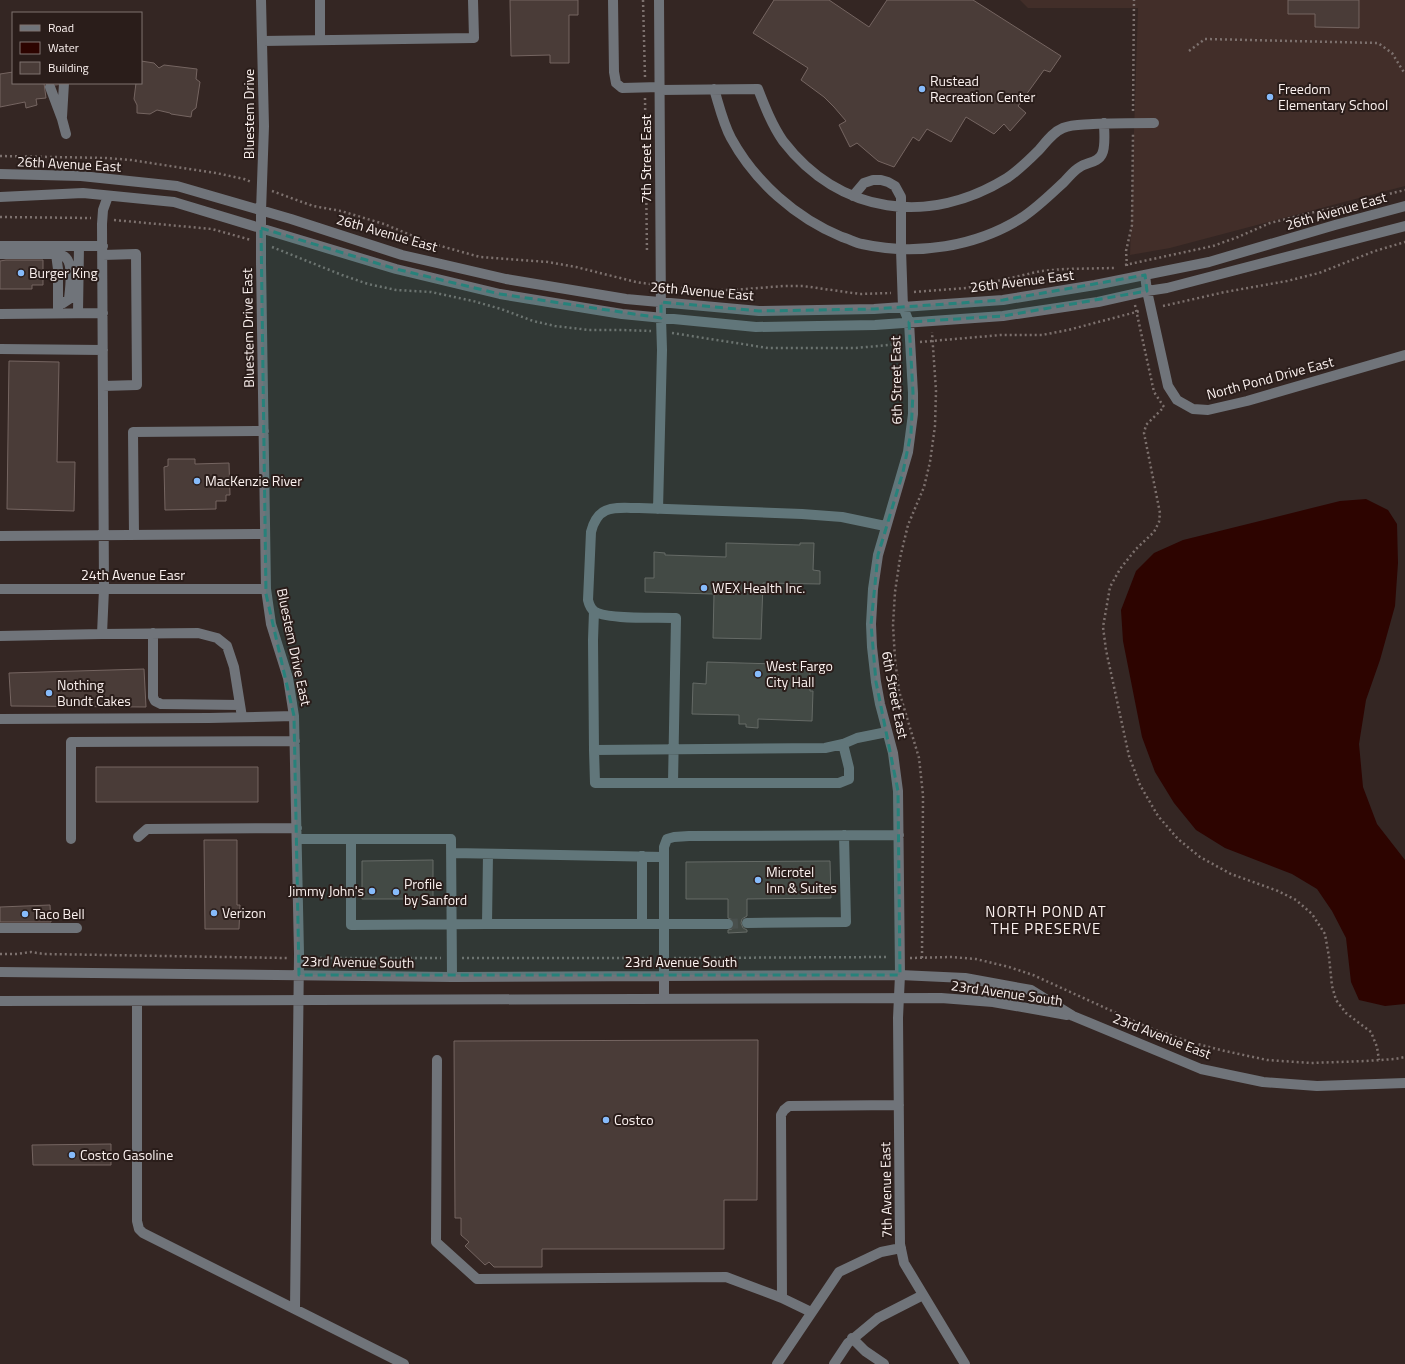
<svg xmlns="http://www.w3.org/2000/svg" width="1405" height="1364" font-family="'Titillium Web',sans-serif">
<rect width="100%" height="100%" fill="#342623"/>
<path fill="#422e29" d="M1020,0H1405V186L1170,248L1130,255L1138,8H1028Z"/>
<path fill="#2d0400" d="M1366,499L1388,510L1397,524L1398,563L1395,606L1380,660L1366,700L1359,744L1363,787L1377,824L1405,860V1004L1385,1006L1359,1000L1351,982L1346,938L1332,911L1317,889L1292,874L1225,848L1196,830L1174,803L1155,772L1142,737L1123,641L1121,610L1136,571L1154,553L1183,540L1340,501Z"/>
<path fill="#4a3c38" stroke="#756561" d="M510,0H578V15H569V63H550V55L511,56Z
M774,0H829L869,27L887,0H973L1061,56L1050,72L1044,70L1018,106L1026,113L1010,131L1004,124L994,134L966,117L951,142L927,129L919,141L913,137L894,167L878,161L857,143L850,147L839,125L846,121L834,107L824,97L801,80L808,68L753,33Z
M1288,0H1359V28L1315,27V14H1288Z
M141,61L154,63L159,68L164,65L197,69L196,79L200,82L196,108L192,111L191,117L171,114L170,113L157,110L150,114L137,113V105L134,99L136,83H141Z
M13,72V83H44L46,98L36,99L37,105L26,108L25,102L0,107V74Z
M6,260H43V285H32V289H0V261Z
M9,361L59,362L57,462H75L74,511L7,509Z
M168,459H195V464L229,463L230,495H226V501H216V509L165,510L164,467L168,466Z
M726,543L800,545V543H814L813,570L820,571V584L763,583L761,639L713,638L714,594L645,592V578H654V552L665,553V555L726,557Z
M707,662L810,665V691H813L812,721L758,719V728L746,727V724H739V715L692,714L693,683L706,684Z
M144,669L146,707L11,706L9,673Z
M96,767H258V802H96Z
M204,840H237V905H240L239,929H205Z
M433,860V899H362V861Z
M830,861L831,898L747,899V916L742,919L741,923L743,928L747,930V932L728,933V930L732,929L734,924L733,920L728,918V899H686V862Z
M50,905L51,922H0V907Z
M758,1040L757,1200H724V1249H542V1267H494L489,1262L485,1265L465,1246L469,1242L461,1235V1218H455L454,1041Z
M111,1144V1165H33L32,1145Z"/>
<g fill="none" stroke-linecap="round" stroke-linejoin="round">
<path stroke="#524442" stroke-width="10" stroke-dasharray="10 5" stroke-linecap="butt" d="M55,83L56,86
M728,924L747,923"/>
<path stroke="#7d716e" stroke-width="2.5" stroke-dasharray="2 3" stroke-linecap="butt" d="M643,0L645,77
M1189,51L1205,39L1378,43L1392,53L1405,74
M645,98L647,253
M1133,111L1134,0
M0,156L106,158L131,160L216,173L244,179L251,182
M272,191L313,206L341,211L384,224L430,243L480,257L548,262L576,267L636,282L650,284
M0,217L91,218
M114,220L212,229L251,240
M272,247L342,275L368,284L396,290L431,292L473,301L501,309L533,321L555,326L589,330H621L651,331
M1125,265L1213,246L1238,237L1270,223L1310,213L1358,203L1373,198L1405,190
M1127,266L1126,251L1132,225L1133,134
M671,287L704,290H732L784,286H803L860,294L891,293
M914,292L966,288L1041,271L1064,269L1115,268
M1135,305L1154,392L1164,407L1146,425L1144,433L1160,513L1159,522L1154,532L1136,549L1120,569L1110,587L1103,627L1106,650L1129,756L1140,785L1158,816L1178,839L1200,857L1231,874L1278,891L1296,900L1312,914L1325,934L1329,957L1332,986L1336,1000L1346,1013L1371,1032L1377,1047L1379,1060
M1163,306L1225,292L1287,281L1319,273L1375,251L1405,242
M672,333L768,348H856L899,344
M920,342L1001,335H1042L1068,330L1140,311
M0,954H17L31,952L44,954L287,958
M310,958H441
M462,958H653
M674,958L889,957
M910,958L951,957L976,959L1009,967L1033,975L1147,1027L1190,1042L1225,1051L1267,1060L1311,1063L1366,1061L1395,1059L1405,1057
M922,958L923,795L919,758L899,691L895,659L893,625L895,592L900,558L908,525L924,487L930,462L935,426L936,391L932,332"/>
<path stroke="#70747a" stroke-width="10" d="M261,0L264,126L261,211V263L266,589L271,624L288,678L294,716L299,954L295,1309
M320,0V39
M613,0L614,72L616,83L622,88L660,87
M262,41L474,38L473,0
M50,87L62,119L66,134
M714,89C719,105 723,123 731,138C755,182 796,218 842,237C849,239 856,243 862,244C916,256 976,247 1023,217C1038,207 1051,194 1064,182C1069,177 1074,170 1080,167C1087,162 1098,163 1102,154C1106,146 1104,132 1104,123
M660,90L758,89C765,107 772,125 783,141C840,215 929,226 1007,178C1019,170 1029,160 1039,150C1046,142 1053,132 1063,128C1073,124 1083,125 1093,124C1113,123 1133,123 1154,123
M62,117L64,83
M0,174L81,176L177,186L291,219L402,255L506,279L626,299L759,311L874,309L1003,300L1095,285L1209,262L1335,225L1405,206
M853,196L864,183L873,180H881L888,182L895,186L901,197V250L903,307L909,322L913,393V414L908,452L878,555L873,589L871,624L872,647L876,682L880,704L893,753L898,791L900,975L898,1018L900,1244L904,1263L965,1364
M0,197L83,193L174,202L396,269L500,294L622,314L756,327L875,325L1003,316L1098,302L1147,291L1167,288L1405,226
M0,246H103
M0,254H56C59,255 63,255 65,257C74,263 70,289 69,299L63,303H58
M56,254L58,269V310
M103,255L136,254L137,385L103,386
M1145,275L1147,291L1168,386L1177,400L1193,409L1208,410L1247,401L1405,355
M78,313L79,246
M0,314L103,313
M0,349L103,350
M658,509L662,350L661,318L659,0
M134,535L133,432L264,431
M0,536L265,534
M0,589H266
M594,611L593,640L594,750L825,748L843,744L857,738L887,732
M153,633V697L155,701L161,704L240,705
M102,634L198,633L217,638L227,646L234,667L242,717
M0,636L102,634L104,589L102,224L103,210L108,196
M0,719L209,718L294,716
M594,750L595,783H839L849,779V768L843,744
M673,783L676,618C660,617 605,620 594,611C590,608 589,604 588,600L591,532C598,504 615,508 639,508L802,514L842,517L885,526
M138,837L147,829L297,828
M71,839V742L295,741
M297,839H451L452,977
M351,839V925L487,924H728
M451,853L664,857
M747,923L846,922L844,835
M487,924L488,854
M642,924V856
M0,928H77
M0,972L452,977L900,975L965,978L1031,990L1073,1016L1201,1069L1263,1082L1317,1086L1405,1083
M664,999V847L667,839L674,837L689,836L899,835
M0,1001L941,998L993,1002L1067,1015
M137,1001V1221L139,1229L143,1233L404,1364
M437,1060L436,1242L477,1279L726,1277L782,1298L811,1312
M782,1298L781,1115L784,1110L789,1106L899,1105
M852,1338L865,1351L884,1364
M777,1364L839,1272L881,1252L901,1248
M834,1364L848,1343L878,1318L923,1295"/>
</g>
<path fill="#27827b" fill-opacity="0.2" stroke="#27827b" stroke-width="3" stroke-dasharray="8 5" stroke-linejoin="round" d="M261,228L396,269L500,294L661,318V302L759,311L874,309L1003,300L1145,275L1147,291L1003,316L909,322L913,393L911,433L903,472L878,555L871,624L876,682L898,791L900,975H299L294,716L266,594Z"/>
<g fill="#86bbfb" stroke="#2a1d1a" stroke-width="1.5">
<circle cx="922" cy="89" r="4"/>
<circle cx="1270" cy="97" r="4"/>
<circle cx="21" cy="273" r="4"/>
<circle cx="197" cy="481" r="4"/>
<circle cx="704" cy="588" r="4"/>
<circle cx="758" cy="674" r="4"/>
<circle cx="49" cy="693" r="4"/>
<circle cx="758" cy="880" r="4"/>
<circle cx="372" cy="891" r="4"/>
<circle cx="396" cy="892" r="4"/>
<circle cx="214" cy="913" r="4"/>
<circle cx="25" cy="914" r="4"/>
<circle cx="606" cy="1120" r="4"/>
<circle cx="72" cy="1155" r="4"/>
</g>
<g text-anchor="middle" stroke-width="4" stroke-linejoin="round" paint-order="stroke">
<g font-size="14" fill="#fbf1ef" stroke="#2a1d1a" text-anchor="start">
<text x="930" y="86">Rustead<tspan x="930" dy="16">Recreation Center</tspan></text>
<text x="1278" y="94">Freedom<tspan x="1278" dy="16">Elementary School</tspan></text>
<text x="29" y="278">Burger King</text>
<text x="205" y="486">MacKenzie River</text>
<text x="712" y="593">WEX Health Inc.</text>
<text x="766" y="671">West Fargo<tspan x="766" dy="16">City Hall</tspan></text>
<text x="57" y="690">Nothing<tspan x="57" dy="16">Bundt Cakes</tspan></text>
<text x="766" y="877">Microtel<tspan x="766" dy="16">Inn &amp; Suites</tspan></text>
<text x="404" y="889">Profile<tspan x="404" dy="16">by Sanford</tspan></text>
<text x="364" y="896" text-anchor="end">Jimmy John's</text>
<text x="222" y="918">Verizon</text>
<text x="33" y="919">Taco Bell</text>
<text x="614" y="1125">Costco</text>
<text x="80" y="1160">Costco Gasoline</text>
</g>
<g font-size="14" fill="#fbf1ef" stroke="#2a1d1a">
<text transform="translate(249 114) rotate(-90)" y="5">Bluestem Drive</text>
<text transform="translate(646 159) rotate(-90)" y="5">7th Street East</text>
<text transform="translate(69 164) rotate(3)" y="5">26th Avenue East</text>
<text transform="translate(1336 211) rotate(-16)" y="5">26th Avenue East</text>
<text transform="translate(387 233) rotate(16)" y="5">26th Avenue East</text>
<text transform="translate(1022 281) rotate(-7)" y="5">26th Avenue East</text>
<text transform="translate(702 291) rotate(5)" y="5">26th Avenue East</text>
<text transform="translate(248 328) rotate(-91)" y="5">Bluestem Drive East</text>
<text transform="translate(1270 378) rotate(-15)" y="5">North Pond Drive East</text>
<text transform="translate(896 380) rotate(-91)" y="5">6th Street East</text>
<text x="133" y="580">24th Avenue Easr</text>
<text transform="translate(294 647) rotate(78)" y="5">Bluestem Drive East</text>
<text transform="translate(895 695) rotate(79)" y="5">6th Street East</text>
<text transform="translate(358 962) rotate(1)" y="5">23rd Avenue South</text>
<text x="681" y="967">23rd Avenue South</text>
<text transform="translate(1007 993) rotate(8)" y="5">23rd Avenue South</text>
<text transform="translate(1162 1036) rotate(21)" y="5">23rd Avenue East</text>
<text transform="translate(886 1190) rotate(-91)" y="5">7th Avenue East</text>
</g>
<g font-size="15" letter-spacing="1" fill="#fbf1ef" stroke="#2a1d1a">
<text x="1046" y="917">NORTH POND AT<tspan x="1046" dy="17">THE PRESERVE</tspan></text>
</g>
</g>
<rect x="12" y="12" width="130" height="72" fill="#2a1d1a" stroke="#7e726f"/>
<rect x="20" y="25" width="20" height="6" fill="#70747a" stroke="#7e726f"/>
<text x="48" y="32" font-size="12" fill="#fbf1ef">Road</text>
<rect x="20" y="42" width="20" height="12" fill="#2d0400" stroke="#7e726f"/>
<text x="48" y="52" font-size="12" fill="#fbf1ef">Water</text>
<rect x="20" y="62" width="20" height="12" fill="#4a3c38" stroke="#7e726f"/>
<text x="48" y="72" font-size="12" fill="#fbf1ef">Building</text>
</svg>
